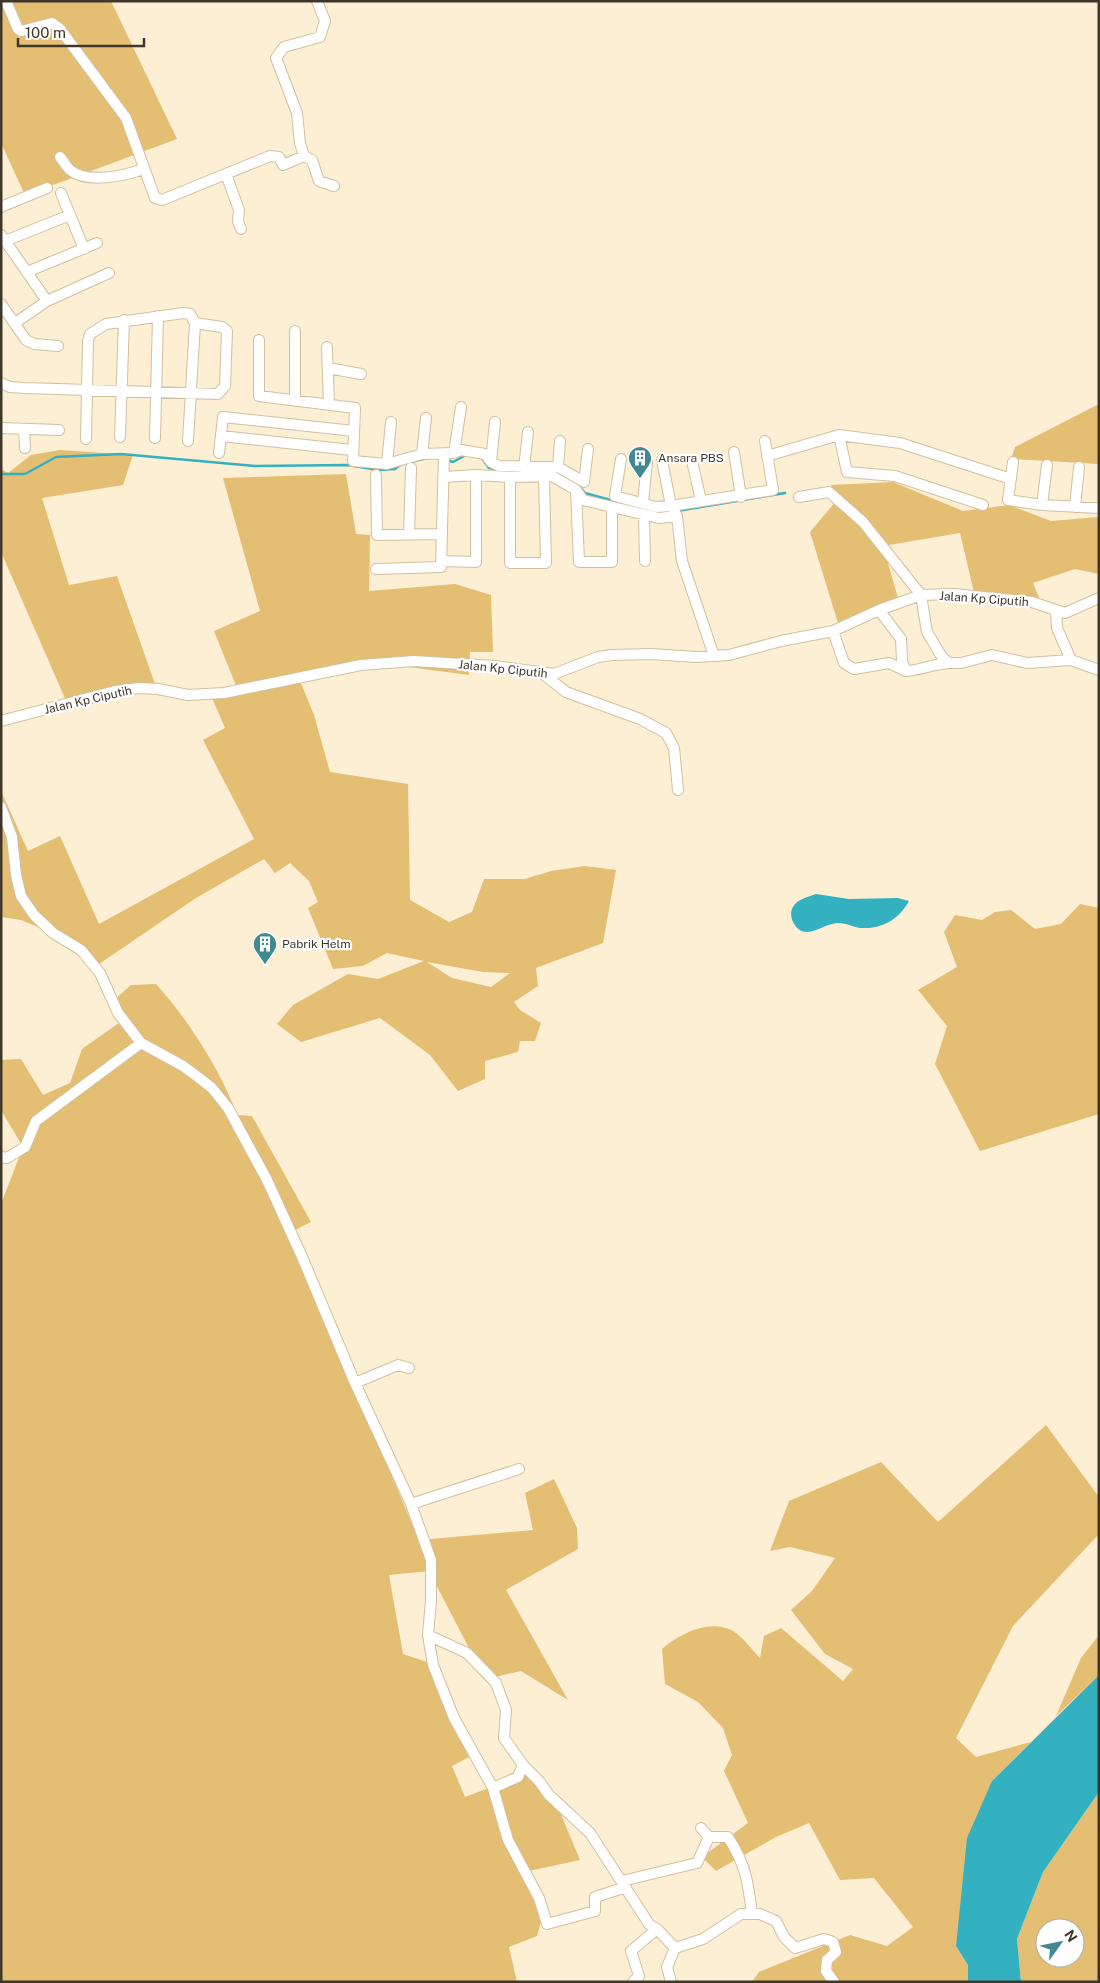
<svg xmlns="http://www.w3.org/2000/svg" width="1100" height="1983" font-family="'Public Sans',sans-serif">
<rect width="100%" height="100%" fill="#fdefd4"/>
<path fill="#e4be73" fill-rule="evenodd" d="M1,1H111L177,139L56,184L24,193L1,143Z
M1099,404V464L1011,459L1015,447Z
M60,450L133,455L123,485L42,498L69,585L117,576L155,684L88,705L67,703L1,552V469L8,473L31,455Z
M346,474L356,534L370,535L369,591L455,584L491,595L493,652H470L469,675L378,663L300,681L314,715L330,772L408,784L410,900L449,922L472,912L484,879H525L551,871L585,866L616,870L603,943L536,968L538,986L514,1002L520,1010L541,1023L535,1041H520L518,1052L485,1061V1079L458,1091L430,1055L380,1018L301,1042L277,1024L293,1005L348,974L378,979L424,961L387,953L363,966L333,969L308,908L318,902L309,881L290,863L275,873L264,859L196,898L99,964L77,943L21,920L1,917V791L28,851L60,836L99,924L254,839L203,740L225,728L212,698L239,693L214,631L260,611L223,478ZM427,962L483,972L510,973L491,987L452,978Z
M893,482L963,511L1009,505L1051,521L1099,517V574L1075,569L1033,583L1042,605L976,601L960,533L883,546L900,605L838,623L810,532L837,500L831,485Z
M1080,904L1099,908V1114L980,1151L935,1064L947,1026L918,990L957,967L944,932L955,915L982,920L995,912L1011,910L1035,929L1061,924Z
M156,984C187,1018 222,1072 237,1115L252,1116L311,1222L293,1231L317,1300L419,1540L533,1530L525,1493L554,1479L577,1528L578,1549L506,1590L568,1700L521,1671L485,1679L429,1571L389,1575L403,1654L427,1662L471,1756L452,1766L465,1797L534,1771L560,1812L580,1860L524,1872L542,1918L537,1936L509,1947L517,1982H1V1204L23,1147L1,1110V1060L21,1059L43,1095L70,1083L82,1049L123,1020L113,1001L131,985Z
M1046,1425L1099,1497V1534L1013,1626L956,1738L976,1757L1031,1742L992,1781L956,1946L968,1965V1982H752L759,1972L850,1935L887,1946L913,1927L874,1878L840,1880L809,1823L776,1837L716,1871L702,1857L748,1823L724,1771L732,1755L723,1728L698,1702L665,1684L662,1649C679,1634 710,1618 733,1631C743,1637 752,1650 760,1658L764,1636L781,1628L843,1681L853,1669L825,1654L791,1610L812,1591L835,1558L790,1547L770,1551L789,1501L881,1462L938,1522Z
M1099,1635V1675L1056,1716L1081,1658Z
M1099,1792V1982H1021L1017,1939L1043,1872ZM1045,1928H1075V1958H1045Z"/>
<path fill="#34b1c1" d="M816,894L849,899L898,898L909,901C900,918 883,929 863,928C854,928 845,922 837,923C827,924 815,932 807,932C796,933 787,916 793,907C797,899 808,897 816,894Z
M1099,1675V1792L1043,1872L1017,1939L1021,1982H968V1965L956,1946L967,1838L992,1781Z"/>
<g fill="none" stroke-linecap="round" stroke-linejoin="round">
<path stroke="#34b1c1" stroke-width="2.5" d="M481,457L489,468L517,472
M447,460L453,462L466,455
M411,462L427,458
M552,472L579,486L585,493L658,513L672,512
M1,474H25L56,457L121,454L255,466L348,465L378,470L395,469L400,465
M677,511L785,493"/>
<g stroke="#d1c09f" stroke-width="12">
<path id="street" d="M6,1L18,29L21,31L52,23L60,29L126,118L155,198L162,200L270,156L279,157L283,165L304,156
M317,1L325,21L320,37L284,47L276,58L297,113L300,143L304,156L312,160L319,181L334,186
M60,157C63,161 66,166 70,170C87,184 125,176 143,169
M226,174L239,210L238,222L241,229
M61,193L84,249
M1,207L47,188
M1,235L47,301
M5,241L70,215
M27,272L97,243
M1,304L26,340L34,344L58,346
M15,323L47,301L109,273
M295,331V401
M259,340V396L355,408L353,461L387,464L422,454L454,453L461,450L485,454L491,462L499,466L558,467L584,482L588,449
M327,347L329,404
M328,368L361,374
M1,383L10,387L24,388L218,394L225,386L227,331L222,327L195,323
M1,428L59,430
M24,429L25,448
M839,435L847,472L895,476L983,505
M221,436L352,450
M120,437L124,320
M155,438L158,316
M86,439L88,341L90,334L106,324L183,313L190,314L195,323L188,441
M734,452L741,497
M219,453L223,417L354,431
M454,453L461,407
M422,454L426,418
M767,456L839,435L900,443L1011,479
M621,459L615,496L656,507L671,506L773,490L765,441
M662,460L671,506L675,512
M491,462L495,422
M1013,462L1008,500L1042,505L1099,508
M387,464L391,422
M693,465L701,501
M558,467L560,441
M524,468L528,432
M376,475L377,535L442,534
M444,477L476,475L510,477L552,476L576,490L583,500L659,518L677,516L682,561L714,656
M510,477V563H546L544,476
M576,490L579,562H612V507
M799,497L829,492L863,522L921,595L927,632L942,657L949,663H961L992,655L1027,663L1071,660L1099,670
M643,503L647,462
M1042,505L1047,465
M1075,507L1079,467
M644,515L645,561
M409,534L411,468
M441,561L476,562V475
M376,569L441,567L444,454
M879,610L901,639L902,661L906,671C922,670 933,664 949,663
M1056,611L1057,628L1071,660
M833,631L844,663L854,669L889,663L906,671
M542,673L566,692L640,719L666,733L674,748L678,790
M1,721L115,691L139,688L158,689L188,695L224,693L361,665L414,661L495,666L554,674L598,657L612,655L651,654L696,657L729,655L781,641L833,631L879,610L921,595L954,594L1032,602L1065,613L1099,598
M1,807L12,837L16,875L21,896L34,915L53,933L81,950L100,973L118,1013L141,1043L183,1066L198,1077L212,1088L228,1108L267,1180L303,1259L355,1383L411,1504L431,1560V1601L428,1635L433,1665L454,1718L493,1788L508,1840L539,1898L547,1924L595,1911V1897L626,1887
M1,1157L7,1158L25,1147L36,1121L141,1043
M355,1383L398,1365L409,1368
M411,1504L519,1469
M428,1635L467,1653L496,1683L506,1710L504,1738L523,1765L539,1781L549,1795L590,1833L649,1924L657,1929L675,1948L703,1939L741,1914H760L776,1921L784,1937L795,1948L824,1939L833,1942L836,1952L827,1960L826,1971L834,1982
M493,1788L518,1777L523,1765
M701,1828L709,1837H728C746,1865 748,1882 752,1914
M622,1881L697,1863L709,1837
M633,1982L639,1976L631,1951L657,1929
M671,1982L667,1967L675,1948"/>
</g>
<use href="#street" stroke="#fff" stroke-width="10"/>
</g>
<defs>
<g id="building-pin" transform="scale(1.25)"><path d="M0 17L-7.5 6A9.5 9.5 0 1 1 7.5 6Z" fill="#418892" stroke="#fefefe"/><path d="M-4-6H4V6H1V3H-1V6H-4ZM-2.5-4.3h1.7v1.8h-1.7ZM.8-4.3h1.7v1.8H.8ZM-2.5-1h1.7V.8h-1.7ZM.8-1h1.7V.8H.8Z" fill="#fff"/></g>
</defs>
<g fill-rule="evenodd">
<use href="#building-pin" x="640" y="458"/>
<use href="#building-pin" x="265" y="944"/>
</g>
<g text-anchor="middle" stroke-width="4.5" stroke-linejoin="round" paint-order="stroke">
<g font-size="12" fill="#3f382a" stroke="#fefefe" text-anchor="start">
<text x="658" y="462">Ansara PBS</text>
<text x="282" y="948">Pabrik Helm</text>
</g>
<g font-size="12" fill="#3f382a" stroke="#fefefe">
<text transform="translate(984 599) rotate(4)" y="4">Jalan Kp Ciputih</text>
<text transform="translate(503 669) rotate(6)" y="4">Jalan Kp Ciputih</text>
<text transform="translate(88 700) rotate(-13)" y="4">Jalan Kp Ciputih</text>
</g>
</g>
<rect width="1100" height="1983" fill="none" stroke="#3f382a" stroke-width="5"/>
<g transform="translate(1060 1943) rotate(57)"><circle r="24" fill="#fefefe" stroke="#b2afa9"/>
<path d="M0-4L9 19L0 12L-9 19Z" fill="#418892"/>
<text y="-8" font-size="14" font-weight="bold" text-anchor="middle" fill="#3f382a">N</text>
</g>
<path d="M18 38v8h126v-8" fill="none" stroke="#3f382a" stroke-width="2.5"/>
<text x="25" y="38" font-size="15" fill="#3f382a" stroke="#fefefe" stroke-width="4" paint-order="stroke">100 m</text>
</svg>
